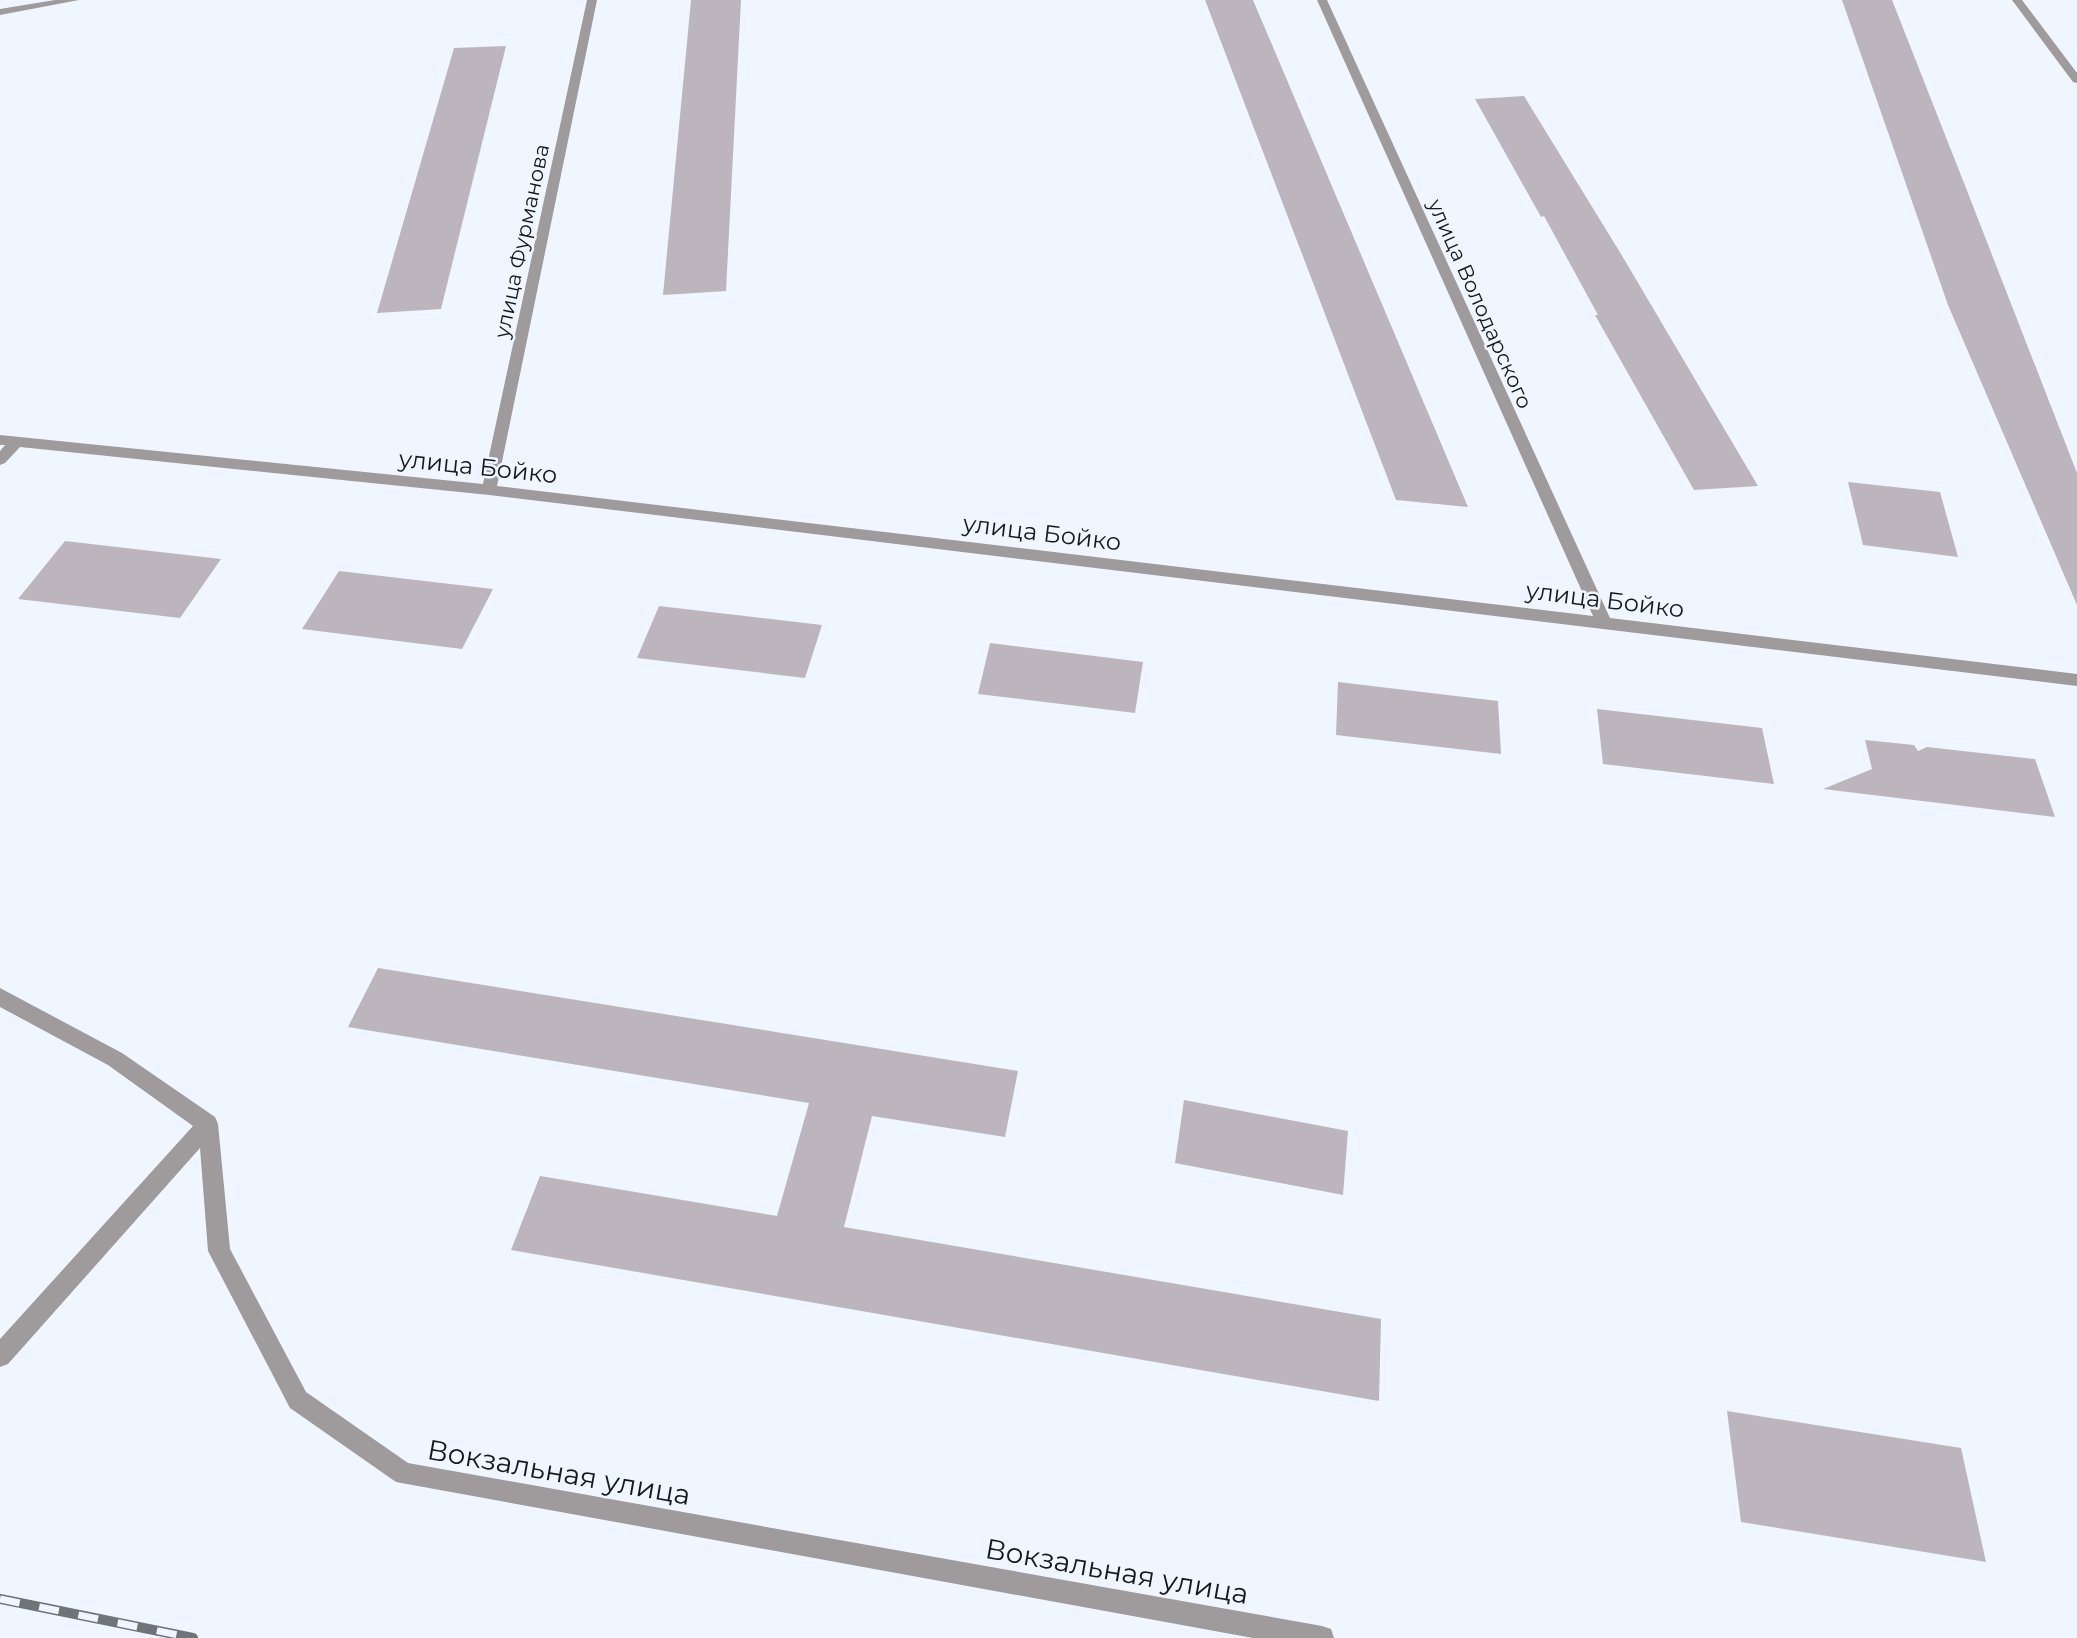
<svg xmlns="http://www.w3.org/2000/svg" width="2077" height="1638" font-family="Montserrat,sans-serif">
<rect width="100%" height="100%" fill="#eff6ff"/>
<path fill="#bcb5bd" d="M691,0H741L726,291L663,295Z
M1205,0H1253L1468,507L1396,500Z
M1842,0H1892L1964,183L2077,473V605L1948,305Z
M506,46L441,309L377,313L454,48Z
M1524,96L1621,254L1758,486L1694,490L1595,315H1598L1544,216L1541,217L1475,99Z
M1848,482L1940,492L1958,557L1863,545Z
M65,541L221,559L180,618L18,599Z
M339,571L493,589L462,649L302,629Z
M659,606L822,625L805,678L637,658Z
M990,643L1143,662L1135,713L978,694Z
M1338,682L1498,701L1501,754L1336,735Z
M1597,709L1762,728L1774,784L1603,764Z
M1865,740L1914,745L1918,751L1927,747L2035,759L2055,817L1823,789L1872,769Z
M378,968L1018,1071L1005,1137L872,1116L844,1227L1381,1319L1379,1401L511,1250L540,1176L777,1216L809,1103L348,1027Z
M1184,1100L1348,1131L1343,1195L1175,1163Z
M1727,1411L1961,1448L1986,1562L1741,1522Z"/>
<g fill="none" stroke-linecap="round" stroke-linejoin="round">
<path fill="#9f9a9b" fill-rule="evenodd" d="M55,0H79L0,15V9Z
M587,0H597L497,486L1593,616L1317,0H1327L1610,618L2077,674V686L489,495L20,447L5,463L0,465V451L5,445H0V435L483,484Z
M2012,0H2022L2077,73V83L2073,82Z
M0,988L122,1053L215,1117L218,1124L230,1249L306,1392L408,1463L1322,1626L1331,1629L1334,1638H1253L396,1482L290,1408L208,1251L200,1148L8,1364L0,1367V1339L193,1126L108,1065L0,1007Z"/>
<g stroke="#6f7479" stroke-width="10">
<path id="rail" d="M0,1599L193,1638"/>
</g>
<use href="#rail" stroke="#eff6ff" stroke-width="7" stroke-dasharray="20" stroke-linecap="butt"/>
</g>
<g text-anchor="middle" stroke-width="5" stroke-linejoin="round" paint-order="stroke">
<g font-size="21" fill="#16191c" stroke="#eff6ff">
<text transform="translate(522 241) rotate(-78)" y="7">улица Фурманова</text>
<text transform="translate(1480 304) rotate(66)" y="7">улица Володарского</text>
</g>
<g font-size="24" fill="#16191c" stroke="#eff6ff">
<text transform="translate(478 467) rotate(6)" y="8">улица Бойко</text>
<text transform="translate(1042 533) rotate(7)" y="8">улица Бойко</text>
<text transform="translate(1605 600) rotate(7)" y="8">улица Бойко</text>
</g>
<g font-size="28" fill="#16191c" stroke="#eff6ff">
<text transform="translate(559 1472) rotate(10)" y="10">Вокзальная улица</text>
<text transform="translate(1117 1571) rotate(10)" y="10">Вокзальная улица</text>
</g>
</g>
</svg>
